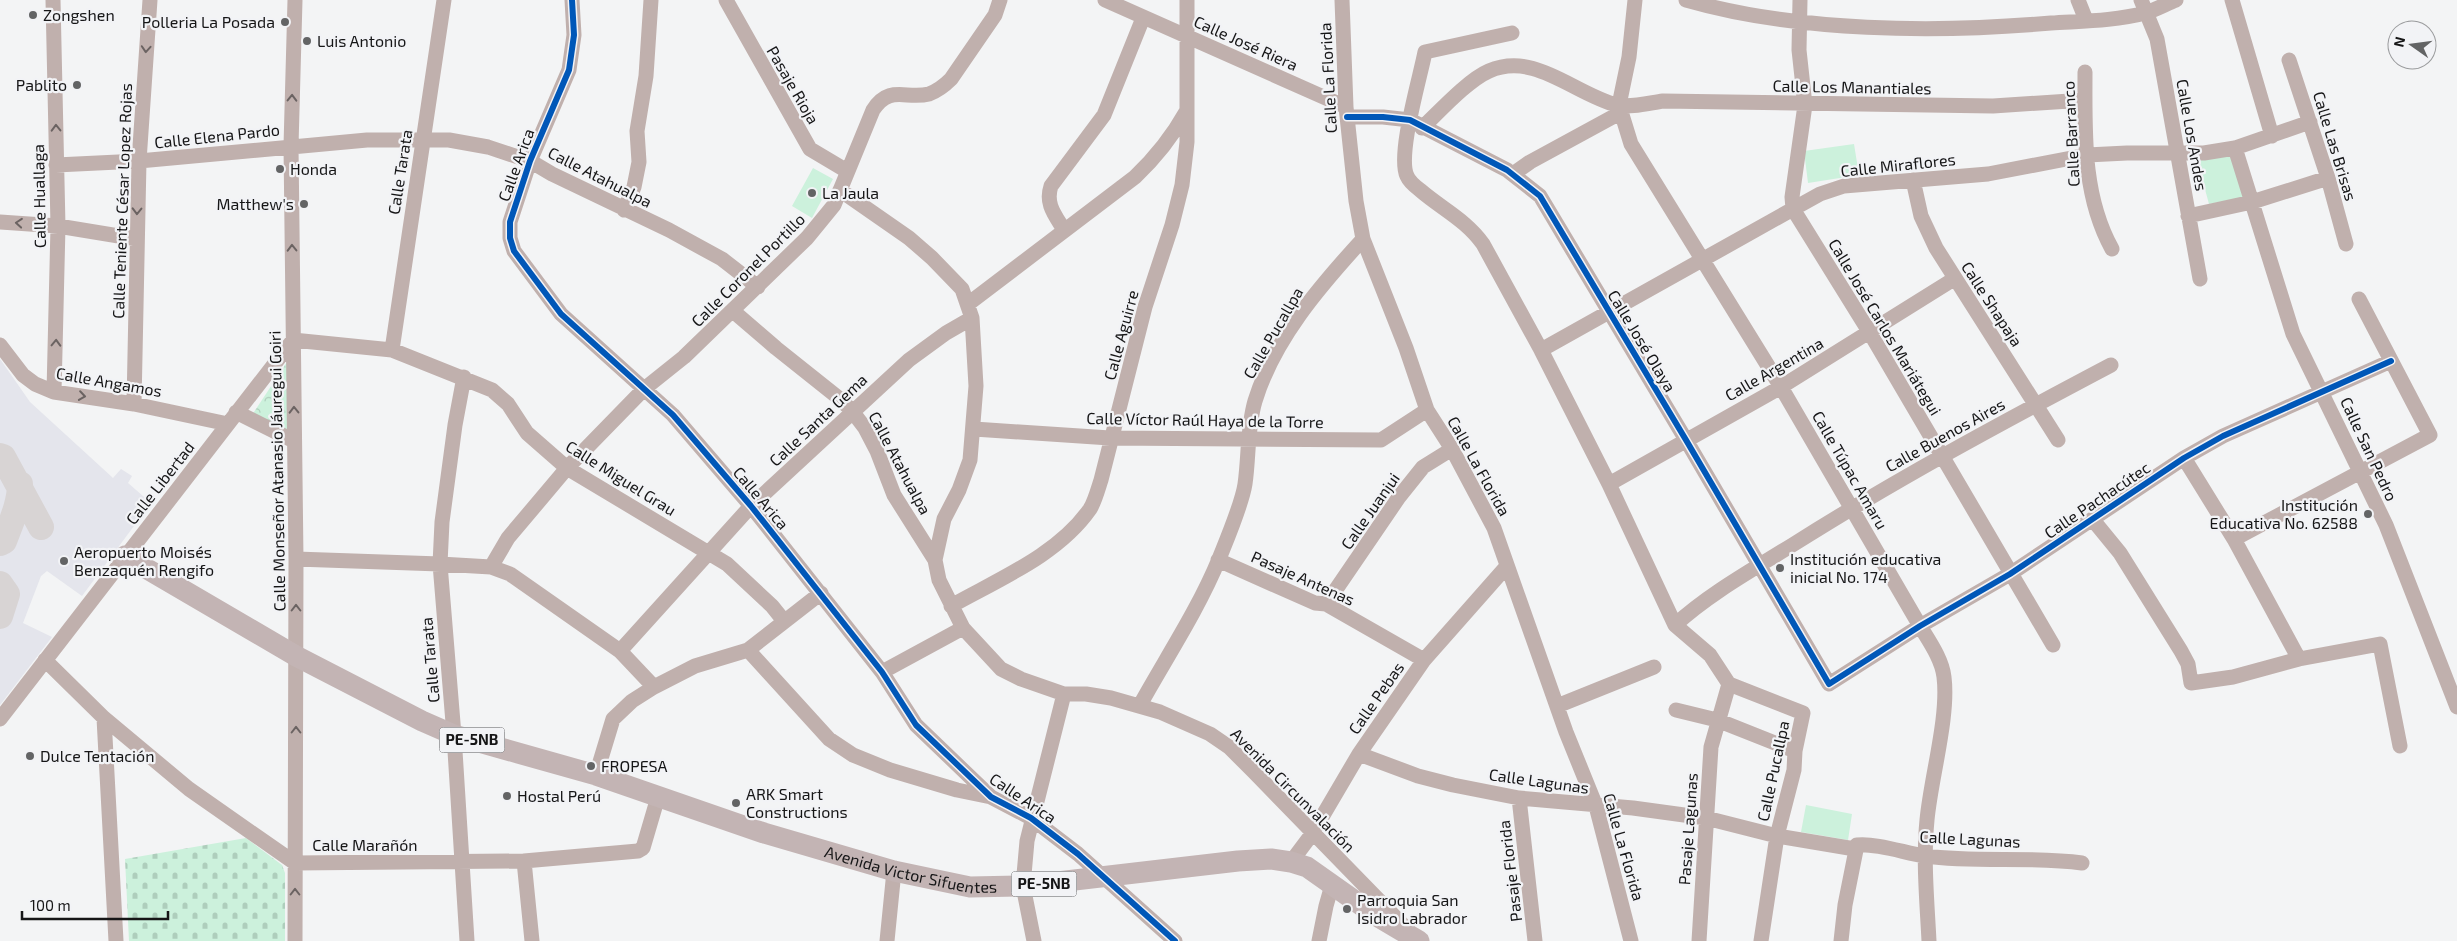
<svg xmlns="http://www.w3.org/2000/svg" width="2457" height="941" font-family="'Exo 2',sans-serif">
<defs>
<pattern id="cemetery-stones" width="16" height="16" patternUnits="userSpaceOnUse" patternTransform="scale(1.25)"><rect width="16" height="16" fill="#ccf1dc"/><path d="M2 7V4a2 2 0 0 1 4 0v3zM10 15v-3a2 2 0 0 1 4 0v3z" fill="#aecebc"/></pattern>
<pattern id="park-crowns" width="20" height="18" patternUnits="userSpaceOnUse" patternTransform="scale(1.25)"><rect width="20" height="18" fill="#ccf1dc"/><path d="M2 6a3 3 0 1 1 6 0M12 15a3 3 0 1 1 6 0" fill="none" stroke="#aecebc"/></pattern>
</defs>
<rect width="100%" height="100%" fill="#f3f4f5"/>
<path fill="#e4e5ec" d="M0,359L30,402L113,478L121,469L132,476L128,483L151,503L82,596L47,571L41,576L23,623L52,637L0,705Z"/>
<path fill="url(#cemetery-stones)" d="M246,838L282,865L285,873V941H129L125,859Z"/>
<path fill="url(#park-crowns)" d="M287,362L288,434L252,415Z"/>
<path fill="#ccf1dc" d="M1854,144L1859,175L1808,183L1804,151Z
M2233,154L2245,197L2209,204L2197,160Z
M813,168L833,179L812,218L792,206Z
M1806,805L1852,814L1848,840L1801,832Z"/>
<g fill="none" stroke-linecap="round" stroke-linejoin="round">
<path stroke="#d8d4d4" stroke-width="26" d="M0,456L3,457L41,527
M0,543L4,541C11,522 20,504 20,484
M0,616L7,594L0,584"/>
<path stroke="#c0b0ad" stroke-width="15" d="M53,0L58,226L54,392
M295,0L291,146L296,559L295,941
M572,0L574,35L569,70L530,161L510,222V238L514,251L561,314L673,415L751,506L882,672L916,725L991,797L1031,818L1078,854L1175,941
M726,0L810,149L847,171
M1105,0L1346,107
M1342,0L1346,107L1356,201L1363,239L1406,348L1427,410L1452,449L1494,528L1566,732L1596,806L1631,941
M1635,0L1629,57L1619,105L1631,144L1781,387L1920,626C1929,641 1942,659 1944,677C1949,717 1931,777 1927,820C1923,860 1927,901 1929,941
M1686,0C1797,32 1936,33 2051,23C2081,21 2115,21 2145,13C2155,10 2166,4 2176,0
M1800,0L1799,50L1805,105L1792,197L1793,209L1870,333L2053,645
M2078,0L2086,20
M2141,0L2157,39L2200,279
M2232,0L2272,136
M1512,33L1425,52C1420,78 1397,155 1407,176C1409,181 1416,187 1420,190C1442,209 1466,220 1483,244L1541,350L1609,484L1675,625L1710,655L1729,684
M2289,60L2328,178L2346,244
M2085,72C2085,132 2082,195 2112,249
M1347,117H1383L1410,120L1507,170L1540,196L1686,440L1829,684L1920,626L2010,574L2184,458L2223,436L2391,361
M1422,128C1439,112 1468,80 1489,71C1535,51 1574,94 1617,105C1630,108 1649,103 1663,101L1993,106L2085,100
M2235,148L2293,334L2386,525L2457,707
M56,165L139,161L367,140H449L488,147L530,161L552,174L669,230L722,259L758,287
M1513,174L1530,162L1620,113
M1913,180L1921,216L1936,248L2058,440
M840,190L909,238L932,258L962,289L972,318L976,386L970,460L959,490L944,519L935,560L939,580L963,628L1001,669L1021,679L1064,694H1086L1111,698L1160,712L1210,734L1229,747L1253,771L1402,924
M624,210L634,187L639,162L637,131L646,76L651,0
M2188,216L2252,202L2328,178
M0,222L58,226L137,239
M1064,230C1055,215 1045,204 1051,186L1104,115L1143,18
M968,304L1135,177C1156,157 1172,137 1186,112
M733,311L776,348L840,399L852,411L865,428L877,451L894,495L935,560
M0,345L23,375L35,384L54,392L134,404L228,424
M392,350L444,0
M1541,350L1793,209L1820,194L1844,186L1988,174L2087,155L2127,153H2204L2235,148L2310,122
M464,377L455,425L442,522L440,564L454,735L467,941
M134,404L139,161L150,0
M236,412L294,441
M974,429L1110,438L1381,440L1427,410
M2184,458L2234,539L2299,659
M1609,484L1781,387L1954,279
M2093,520L2120,553L2181,651L2188,664L2191,683L2233,677L2299,659L2380,644L2400,746
M2234,539L2430,435L2359,299
M296,559L440,564L491,567L510,574L620,651L654,687
M1218,560L1315,603L1326,604L1424,660
M491,567L508,538L567,468L644,389L684,357L807,238L834,205L873,110C890,84 906,100 929,94C937,91 945,85 951,79L995,15L1000,0
M1326,604L1399,497L1423,467L1452,449
M951,606C999,579 1058,555 1090,509C1095,501 1098,489 1101,480L1145,307L1172,225L1182,185L1187,142V0
M1675,625C1710,593 1754,569 1794,544C1897,479 2003,422 2111,365
M748,650L829,739L853,755L890,770L957,790L991,797
M620,651L751,506L909,360L946,333L972,318
M45,660L104,718L189,789L295,863L524,861L638,851L643,848L658,797
M882,672L963,628
M1729,684L1803,713L1795,751L1794,770L1777,836L1761,941
M1140,705C1166,658 1198,610 1219,559C1227,539 1242,504 1245,484C1249,457 1247,428 1255,401C1274,339 1320,286 1363,239
M1557,706L1654,667
M1676,710L1717,720L1795,751
M104,718L116,941
M0,719L293,340L392,350L492,390L508,404L527,433L567,468L727,564L772,606L784,621
M1359,754L1418,776L1453,785L1519,798L1633,808L1706,818L1777,836L1855,849
M596,775L613,719L632,701L654,687L695,666L748,650L821,593
M1519,798L1535,941
M524,861L532,941
M1291,862L1312,834L1359,754L1424,660L1507,566
M887,941L894,871
M1034,941L1023,886L1027,841L1064,694
M1319,941L1326,906L1332,885
M1699,941L1711,747L1729,684
M1841,941L1845,905L1857,845C1877,843 1905,853 1925,856C1977,863 2030,856 2082,863"/>
<path stroke="#c3b4b4" stroke-width="21" id="s1" d="M125,556L296,656L422,721L454,735L596,775L764,833L894,871L970,887L1023,886L1238,861L1271,859L1291,862L1307,867L1375,915L1419,941"/>
<g stroke="#f2f3f6" stroke-width="9">
<path id="cycleway" d="M572,0L574,35L569,70L530,161L510,222V238L514,251L561,314L673,415L751,506L882,672L916,725L991,797L1031,818L1078,854L1175,941
M1347,117H1383L1410,120L1507,170L1540,196L1686,440L1829,684L1920,626L2010,574L2184,458L2223,436L2391,361"/>
</g>
<use href="#cycleway" stroke="#0057b8" stroke-width="6"/>
</g>
<defs><path id="oneway-chevron" d="M-2-3.5L2.5 0L-2 3.5" fill="none" stroke-width="1.6" stroke-linecap="round" stroke-linejoin="round" transform="scale(1.25)"/></defs>
<g stroke="#6b6362">
<use href="#oneway-chevron" transform="translate(146 49) rotate(94)"/>
<use href="#oneway-chevron" transform="translate(292 98) rotate(-89)"/>
<use href="#oneway-chevron" transform="translate(56 128) rotate(-91)"/>
<use href="#oneway-chevron" transform="translate(137 211) rotate(91)"/>
<use href="#oneway-chevron" transform="translate(19 223) rotate(-175)"/>
<use href="#oneway-chevron" transform="translate(292 248) rotate(-91)"/>
<use href="#oneway-chevron" transform="translate(56 343) rotate(-88)"/>
<use href="#oneway-chevron" transform="translate(82 396) rotate(8)"/>
<use href="#oneway-chevron" transform="translate(294 410) rotate(-91)"/>
<use href="#oneway-chevron" transform="translate(296 608) rotate(-90)"/>
<use href="#oneway-chevron" transform="translate(296 730) rotate(-90)"/>
<use href="#oneway-chevron" transform="translate(295 892) rotate(-90)"/>
</g>
<g fill="#636465" stroke="#f2f3f6" stroke-width="2">
<circle cx="33" cy="15" r="5"/>
<circle cx="285" cy="22" r="5"/>
<circle cx="307" cy="41" r="5"/>
<circle cx="77" cy="85" r="5"/>
<circle cx="280" cy="169" r="5"/>
<circle cx="812" cy="193" r="5"/>
<circle cx="304" cy="204" r="5"/>
<circle cx="2368" cy="514" r="5"/>
<circle cx="64" cy="561" r="5"/>
<circle cx="1780" cy="568" r="5"/>
<circle cx="30" cy="756" r="5"/>
<circle cx="591" cy="766" r="5"/>
<circle cx="507" cy="796" r="5"/>
<circle cx="736" cy="803" r="5"/>
<circle cx="1347" cy="909" r="5"/>
</g>
<g text-anchor="middle" stroke-width="4.5" stroke-linejoin="round" paint-order="stroke">
<g fill="#f2f3f6" stroke="#58585a" stroke-width="1">
<rect x="439.5" y="727.5" width="65" height="25" rx="4"/>
<rect x="1011.5" y="871.5" width="65" height="25" rx="4"/>
</g>
<g font-size="15" font-weight="bold" fill="#161617">
<text x="472" y="745">PE-5NB</text>
<text x="1044" y="889">PE-5NB</text>
</g>
<g font-size="16" fill="#161617" stroke="#f2f3f6" text-anchor="start">
<text x="43" y="21">Zongshen</text>
<text x="275" y="28" text-anchor="end">Polleria La Posada</text>
<text x="317" y="47">Luis Antonio</text>
<text x="67" y="91" text-anchor="end">Pablito</text>
<text x="290" y="175">Honda</text>
<text x="822" y="199">La Jaula</text>
<text x="294" y="210" text-anchor="end">Matthew's</text>
<text x="2358" y="511" text-anchor="end">Institución<tspan x="2358" dy="18">Educativa No. 62588</tspan></text>
<text x="74" y="558">Aeropuerto Moisés<tspan x="74" dy="18">Benzaquén Rengifo</tspan></text>
<text x="1790" y="565">Institución educativa<tspan x="1790" dy="18">inicial No. 174</tspan></text>
<text x="40" y="762">Dulce Tentación</text>
<text x="601" y="772">FROPESA</text>
<text x="746" y="800">ARK Smart<tspan x="746" dy="18">Constructions</tspan></text>
<text x="517" y="802">Hostal Perú</text>
<text x="1357" y="906">Parroquia San<tspan x="1357" dy="18">Isidro Labrador</tspan></text>
</g>
<g font-size="16" fill="#161617" stroke="#f2f3f6">
<text transform="translate(1246 43) rotate(24)" y="6">Calle José Riera</text>
<text transform="translate(1328 78) rotate(-93)" y="6">Calle La Florida</text>
<text transform="translate(793 85) rotate(60)" y="6">Pasaje Rioja</text>
<text transform="translate(1852 87) rotate(1)" y="6">Calle Los Manantiales</text>
<text transform="translate(2071 134) rotate(-93)" y="6">Calle Barranco</text>
<text transform="translate(2192 135) rotate(80)" y="6">Calle Los Andes</text>
<text transform="translate(217 136) rotate(-6)" y="6">Calle Elena Pardo</text>
<text transform="translate(2335 146) rotate(73)" y="6">Calle Las Brisas</text>
<text transform="translate(516 165) rotate(-70)" y="6">Calle Arica</text>
<text transform="translate(1898 165) rotate(-6)" y="6">Calle Miraflores</text>
<text transform="translate(400 172) rotate(-81)" y="6">Calle Tarata</text>
<text transform="translate(600 177) rotate(27)" y="6">Calle Atahualpa</text>
<text transform="translate(39 196) rotate(-91)" y="6">Calle Huallaga</text>
<text transform="translate(122 201) rotate(-88)" y="6">Calle Teniente César Lopez Rojas</text>
<text transform="translate(748 270) rotate(-45)" y="6">Calle Coronel Portillo</text>
<text transform="translate(1992 304) rotate(57)" y="6">Calle Shapaja</text>
<text transform="translate(1885 327) rotate(59)" y="6">Calle José Carlos Mariátegui</text>
<text transform="translate(1273 333) rotate(-60)" y="6">Calle Pucallpa</text>
<text transform="translate(1121 335) rotate(-75)" y="6">Calle Aguirre</text>
<text transform="translate(1642 341) rotate(59)" y="6">Calle José Olaya</text>
<text transform="translate(1774 369) rotate(-30)" y="6">Calle Argentina</text>
<text transform="translate(109 382) rotate(10)" y="6">Calle Angamos</text>
<text transform="translate(818 420) rotate(-43)" y="6">Calle Santa Gema</text>
<text transform="translate(1205 420) rotate(1)" y="6">Calle Víctor Raúl Haya de la Torre</text>
<text transform="translate(1945 435) rotate(-29)" y="6">Calle Buenos Aires</text>
<text transform="translate(2369 449) rotate(65)" y="6">Calle San Pedro</text>
<text transform="translate(900 463) rotate(62)" y="6">Calle Atahualpa</text>
<text transform="translate(1479 466) rotate(61)" y="6">Calle La Florida</text>
<text transform="translate(1850 470) rotate(60)" y="6">Calle Túpac Amaru</text>
<text transform="translate(277 471) rotate(-91)" y="6">Calle Monseñor Atanasio Jáuregui Goiri</text>
<text transform="translate(621 478) rotate(32)" y="6">Calle Miguel Grau</text>
<text transform="translate(160 483) rotate(-52)" y="6">Calle Libertad</text>
<text transform="translate(761 498) rotate(50)" y="6">Calle Arica</text>
<text transform="translate(2097 500) rotate(-34)" y="6">Calle Pachacútec</text>
<text transform="translate(1370 511) rotate(-55)" y="6">Calle Juanjui</text>
<text transform="translate(1303 578) rotate(24)" y="6">Pasaje Antenas</text>
<text transform="translate(430 660) rotate(-95)" y="6">Calle Tarata</text>
<text transform="translate(1376 698) rotate(-55)" y="6">Calle Pebas</text>
<text transform="translate(1773 771) rotate(-78)" y="6">Calle Pucallpa</text>
<text transform="translate(1539 781) rotate(8)" y="6">Calle Lagunas</text>
<text transform="translate(1293 790) rotate(45)" y="6">Avenida Circunvalación</text>
<text transform="translate(1023 798) rotate(34)" y="6">Calle Arica</text>
<text transform="translate(1688 829) rotate(-86)" y="6">Pasaje Lagunas</text>
<text transform="translate(1970 839) rotate(3)" y="6">Calle Lagunas</text>
<text x="365" y="851">Calle Marañón</text>
<text transform="translate(1624 847) rotate(74)" y="6">Calle La Florida</text>
<text dy="6" stroke="none"><textPath href="#s1" startOffset="852">Avenida Victor Sifuentes</textPath></text>
<text transform="translate(1510 871) rotate(-97)" y="6">Pasaje Florida</text>
</g>
</g>
<g transform="translate(2412 45) rotate(284)"><circle r="24" fill="#f2f3f6" stroke="#9a9b9d"/>
<path d="M0-4L9 19L0 12L-9 19Z" fill="#636465"/>
<text y="-8" font-size="14" font-weight="bold" text-anchor="middle" fill="#161617">N</text>
</g>
<path d="M22 911v8h146v-8" fill="none" stroke="#161617" stroke-width="2.5"/>
<text x="30" y="911" font-size="15" fill="#161617" stroke="#f2f3f6" stroke-width="4" paint-order="stroke">100 m</text>
</svg>
